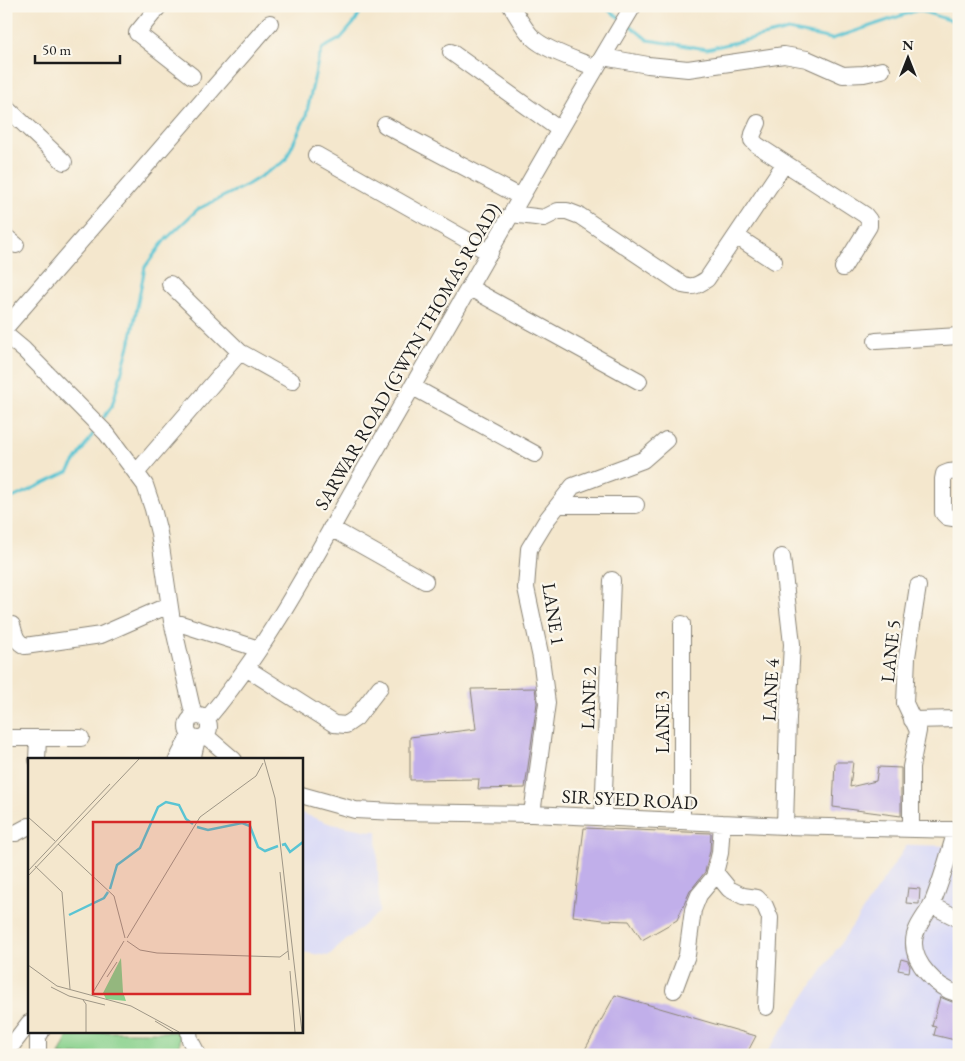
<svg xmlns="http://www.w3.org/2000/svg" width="965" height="1061" font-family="'EB Garamond',serif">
<rect width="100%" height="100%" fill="#fbf7ec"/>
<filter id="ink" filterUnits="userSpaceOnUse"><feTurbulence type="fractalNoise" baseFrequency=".02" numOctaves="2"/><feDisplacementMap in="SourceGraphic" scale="10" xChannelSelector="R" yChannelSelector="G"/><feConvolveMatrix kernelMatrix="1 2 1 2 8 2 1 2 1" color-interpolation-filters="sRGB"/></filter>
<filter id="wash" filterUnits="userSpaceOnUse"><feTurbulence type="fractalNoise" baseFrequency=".0096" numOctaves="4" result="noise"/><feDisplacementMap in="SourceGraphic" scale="20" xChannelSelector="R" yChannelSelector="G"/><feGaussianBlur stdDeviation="1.12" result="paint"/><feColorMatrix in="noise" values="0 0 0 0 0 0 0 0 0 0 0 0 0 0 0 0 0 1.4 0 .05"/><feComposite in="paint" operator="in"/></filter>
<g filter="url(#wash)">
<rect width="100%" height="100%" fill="#f4e7cd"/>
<path fill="#d6d7f8" d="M301,813L331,824L370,831H377L379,912L328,956L301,952Z
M907,845L959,846V1055H765Z"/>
<path fill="#89d18d" stroke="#527654" d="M70,1032H180V1053L181,1055H59Z"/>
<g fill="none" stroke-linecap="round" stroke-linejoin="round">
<path stroke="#59c4d3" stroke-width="3" d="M603,6L621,19
M628,24L648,40L707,49L788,30L832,39L918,10L959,23
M104,417L112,406L130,342L145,267L164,241L198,209L247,185L285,161L306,116L318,61L323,48L340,39L354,23L364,6
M6,501L68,472L93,434"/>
</g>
<g id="blocks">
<path fill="#c1afea" d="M535,688L537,703L525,788L478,789L479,779L410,780V737L476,729L471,689Z
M835,762H853L850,787L876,781L878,767L901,768V816L833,807Z
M584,828L711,833L710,851L705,872L690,891L677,920L642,940L629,921L603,920L573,916Z
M908,888L920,889L919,904L906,903Z
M901,959L908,961L910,966L909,972L898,970Z
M615,995L756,1036L746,1055H582Z
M940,997L952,1002H959V1041L934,1035L936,1027L932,1026Z"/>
</g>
</g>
<g filter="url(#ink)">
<use href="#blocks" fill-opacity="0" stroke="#888274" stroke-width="1"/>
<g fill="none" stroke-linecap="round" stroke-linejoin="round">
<g stroke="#888274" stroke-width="18">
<path id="minor" d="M159,6L137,33L192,76
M511,6C518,17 524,29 533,38C545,50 580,61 596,68
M451,52L560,130
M603,57L648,65L688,69L784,55L807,59L843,75L864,74L882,70
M6,107L64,162
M758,123L753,134L752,140L757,145L865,215L869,220V226L843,268
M385,125L521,197
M317,155L490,253
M511,214L544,218L558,211H567L580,216L683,285C694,288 698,285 707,279L785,163
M736,236L774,261
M6,237L16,245
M170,284L240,352L292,381
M470,288L639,381
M6,327L270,23
M6,335L24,350L107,434L145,485L153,509L159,533L172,621L194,717
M876,341L959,336
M413,387L535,454
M959,471L949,472L944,474L943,479V513L947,517L959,519
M136,473L240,352
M559,505H636
M331,528L425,581
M782,557L792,644L788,718L785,826
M172,621L259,649
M12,625C15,635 15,641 25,646L101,635L169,605
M246,668L334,724L346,725L356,718L380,687
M187 727a11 11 0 1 1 22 0a11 11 0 1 1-22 0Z
M206,720C272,643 318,550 369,462C457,310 542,157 633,6
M912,720L959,719
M206,736L234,760
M6,738H81
M37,760L38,738
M177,760L190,735
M192,760L197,739
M301,795L355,810L395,812L532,814L785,826L959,830
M532,814L547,703L541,658L526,588L529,549L548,518L573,486L643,460L666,440
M603,818L612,580
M682,821V624
M911,829V767L918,731L905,703L907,657L918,586
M6,833H16L29,826
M715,872L729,889L743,896L757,898L765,906L770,918L766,1007
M931,905L959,919
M674,990L687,955L693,910L699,895L714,877L720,853L722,823
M956,993C937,988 913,963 914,942C914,928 926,916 932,904C942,880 949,854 956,830
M189,1032L190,1040L198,1055
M6,1053L29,1023
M38,1055V1037L41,1032"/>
</g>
<use href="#minor" stroke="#fff" stroke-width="16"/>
</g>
</g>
<g text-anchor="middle" stroke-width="4.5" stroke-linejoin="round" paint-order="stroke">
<g font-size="19" fill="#1c1c1c" stroke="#fbf7ec">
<text transform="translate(407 356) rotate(-60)" y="7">SARWAR ROAD (GWYN THOMAS ROAD)</text>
<text transform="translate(554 614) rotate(81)" y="7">LANE 1</text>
<text transform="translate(890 651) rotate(-84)" y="7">LANE 5</text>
<text transform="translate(770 690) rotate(-87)" y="7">LANE 4</text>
<text transform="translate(588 698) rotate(-88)" y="7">LANE 2</text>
<text transform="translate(662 722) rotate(-90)" y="7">LANE 3</text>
<text transform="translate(630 799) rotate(3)" y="7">SIR SYED ROAD</text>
</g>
</g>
<g transform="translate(28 758)">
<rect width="275" height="275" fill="#f4e7cd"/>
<path d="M93,200L95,234L98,243L78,241L75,235Z" fill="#89d18d"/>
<path fill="none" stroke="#59c4d3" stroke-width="2.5" d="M169,69L180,72L214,65L222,68L230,89L237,93L250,88M254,87L257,86L262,94L275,84M82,131L89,107L112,90L130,49L138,44L151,47L158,61L165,66M41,157L76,140L80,134"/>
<path fill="none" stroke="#9e9686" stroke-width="1" d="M236,1L247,40L274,274M0,59L27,83M30,86L86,138L97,180M7,108L34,134L42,231M0,113L82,26M252,114L261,202M0,118L111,1M99,180L172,59L228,18L235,5M99,183L112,192L129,195L252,199L260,193M0,207L29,228L103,248L151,274M262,213L267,274M79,219L89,204M23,229L41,238L77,247M64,236L96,183M55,242L58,246V274M127,263L145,274"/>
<path fill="#d62828" fill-opacity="0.15" stroke="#d62828" stroke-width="2.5" d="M65,64H222V236H65Z"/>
<rect width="275" height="275" fill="none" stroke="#1c1c1c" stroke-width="2.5"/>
</g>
<rect width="965" height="1061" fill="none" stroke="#fbf7ec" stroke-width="25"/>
<g transform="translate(908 58)" stroke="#fbf7ec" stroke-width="4" paint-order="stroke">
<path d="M0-4L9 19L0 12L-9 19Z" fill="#1c1c1c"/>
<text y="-8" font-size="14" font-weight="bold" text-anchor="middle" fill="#1c1c1c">N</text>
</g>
<path d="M35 55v8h85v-8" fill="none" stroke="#1c1c1c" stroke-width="2.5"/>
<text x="42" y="55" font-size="15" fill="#1c1c1c" stroke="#fbf7ec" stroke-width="4" paint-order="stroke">50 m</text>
</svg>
